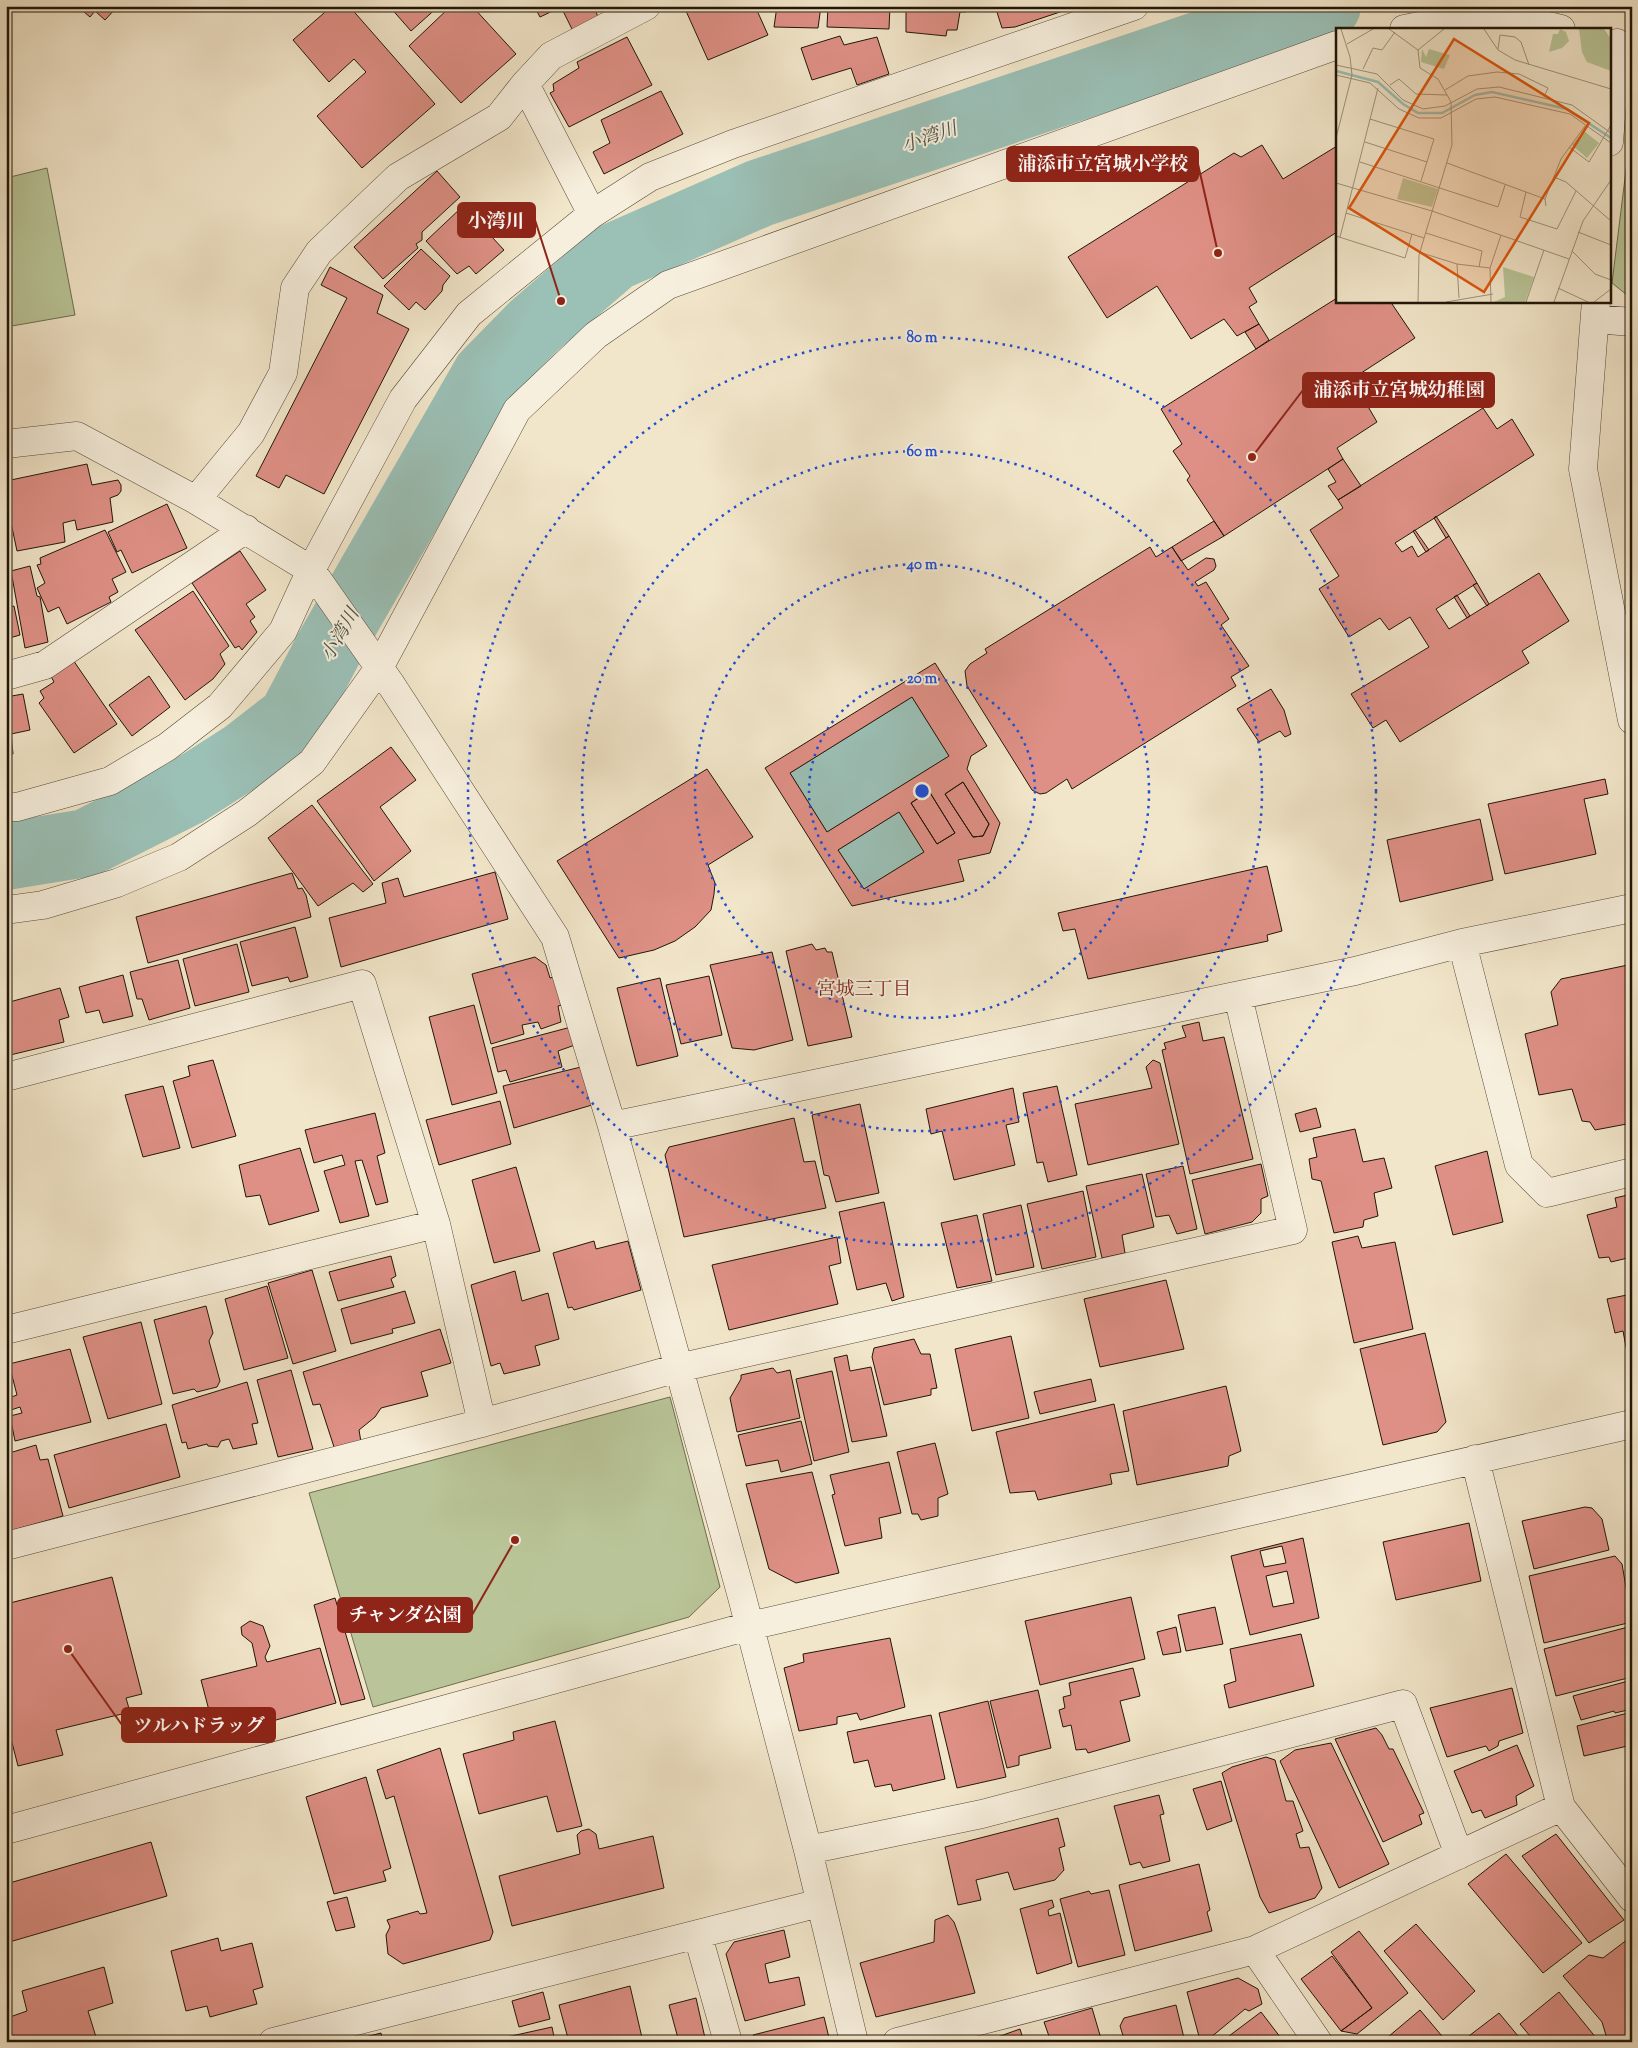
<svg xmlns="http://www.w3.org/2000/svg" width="1638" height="2048" font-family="'Sorts Mill Goudy','Noto Serif JP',serif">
<rect width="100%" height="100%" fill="#f2e6ca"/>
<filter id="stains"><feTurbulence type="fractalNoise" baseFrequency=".004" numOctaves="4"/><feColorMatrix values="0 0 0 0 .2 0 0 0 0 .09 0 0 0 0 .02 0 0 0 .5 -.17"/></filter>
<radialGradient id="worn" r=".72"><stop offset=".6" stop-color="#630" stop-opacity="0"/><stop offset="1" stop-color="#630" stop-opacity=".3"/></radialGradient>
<path fill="#b9c598" stroke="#6c6e50" d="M1632,122V299L1612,283Z
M47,168L75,315L6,327V178Z
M670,1397L720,1587L689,1617L373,1707L309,1493Z"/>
<path fill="#9bc0b6" stroke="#6a7c71" d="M912,697L949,756L827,832L790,773Z
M899,812L924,852L864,889L838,850Z"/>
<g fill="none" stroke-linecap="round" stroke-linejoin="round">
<path stroke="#9bc0b6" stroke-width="68" d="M6,856L86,843L185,793L243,756L292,718L329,648L486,375L534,326L614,257L760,193L1278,19L1327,6"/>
</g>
<path fill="#df9086" stroke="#201609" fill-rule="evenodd" d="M77,6H118L105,20L95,11L90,17Z
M332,6H349L435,104L362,168L317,116L366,72L354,59L329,82L293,40Z
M389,6H439L411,31Z
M451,6H472L516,54L461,103L409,46Z
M534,6H558L559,8L540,17Z
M566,6H594L599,20L573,31L563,11Z
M695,6H755L768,35L708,60L686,11Z
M777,6H821L818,28L774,27Z
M828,6H890L889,29L827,27Z
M906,6H967L966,12H960L957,30H947L946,36L906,32Z
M995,6H1072L1063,11L1015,27L1002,28Z
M840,36L844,45L877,37L889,74L857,85L851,68L812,80L801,48Z
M627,37L652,85L569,127L550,93L554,91L553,84L579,68L577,62Z
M661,91L683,134L604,174L593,152L610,143L601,120Z
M1262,145L1283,179L1337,146V232L1249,288L1257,302L1249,307L1259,324L1237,336L1224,319L1191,339L1157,286L1107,318L1068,257L1234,153L1241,157Z
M437,171L460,197L422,232V240L416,244L418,248L383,279L354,247Z
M480,204L502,226L491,236L504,250L476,274L469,266L457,274L426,241L462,207L469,214Z
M421,249L450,276L443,285L442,291L425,310L416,302L409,310L384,286Z
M330,267L383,295L377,313L409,329L324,494L286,475L279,488L256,476L347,298L321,285Z
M1337,298V301H1390L1415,338L1352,379L1377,422L1337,448L1343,459L1224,536L1187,480L1190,476L1173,451L1182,444L1161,409Z
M1259,324L1269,340L1256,349L1245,332Z
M1483,408L1497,429L1512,419L1534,455L1395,543L1402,552L1412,546L1418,557L1449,536L1477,583L1436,609L1449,629L1539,573L1569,621L1522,651L1529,663L1400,742L1386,720L1373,728L1351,694L1429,647L1410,617L1389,630L1380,618L1349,637L1319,589L1339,576L1310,530L1343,508L1338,500Z
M1343,459L1361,486L1338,500L1328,486L1336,482L1328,469Z
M87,464L92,485L118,480L121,485V491L118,495L110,498L113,522L77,530L75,520L63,523L65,542L17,551L6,499V481Z
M167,504L187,548L132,573L121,550L117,552L108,532Z
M1436,516L1449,536L1446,538L1434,518Z
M1214,521L1224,536L1181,561L1172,547Z
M105,530L126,572L112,579L118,592L109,597L111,602L67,624L59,607L48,612L37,588L45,583L37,565L41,564L40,558Z
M1415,530L1429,550L1426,552L1413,531Z
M1150,547L1156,557L1172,547L1188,570L1206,558L1214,559L1216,566L1214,570L1195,582L1198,586L1206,582L1229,619L1221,625L1249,666L1231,677L1236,686L1072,789L1067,779L1046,793L1040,794L1032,790L967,686L965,671L970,664L987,653L985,649Z
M240,551L266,590L246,604L255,617L250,621L257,632L242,650L239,646L235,648L192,583Z
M30,566L37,596L40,597L48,642L25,648L11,571Z
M1632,575V601L1627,576Z
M1477,583L1489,604L1487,606L1473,585Z
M193,591L229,646L220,654L225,664L213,679L185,700L135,630Z
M1457,595L1470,616L1467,618L1454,597Z
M14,606L20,635L6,639V608Z
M71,657L117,724L74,753L39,703L44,698L40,691L54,682L48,671Z
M935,663L987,746L971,756L967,769L1000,823L990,853L958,860L964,881L852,906L765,768ZM912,697L949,756L827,832L790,773ZM963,782L989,824L983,836L973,837L945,794ZM929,791L955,833L937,844L911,803ZM899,812L924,852L864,889L838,850Z
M149,676L170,707L132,736L109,705Z
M1271,689L1284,710L1291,734L1285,737L1280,731L1259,742L1237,709Z
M23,694L30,730L11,734L13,754L6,756V697Z
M391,747L416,780L380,807L411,851L374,881L317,801Z
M707,769L753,837L708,865L715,883L714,894L711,910L695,927L675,941L654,950L619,958L557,861Z
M1605,779L1608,794L1584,799L1596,854L1505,874L1488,804Z
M963,782L989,824L983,836L973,837L945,794Z
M929,791L955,833L937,844L911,803Z
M312,805L373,884L363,892L353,883L318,906L268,838Z
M1480,819L1493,880L1400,902L1387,840Z
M1267,866L1282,931L1267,935L1268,941L1088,979L1075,929L1063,931L1058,913Z
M495,872L508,919L341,967L329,918L386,903L382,883L398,878L404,897Z
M292,873L298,889L302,888L306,895L311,917L148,963L136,917Z
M295,927L308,977L290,982L288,977L252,986L240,942Z
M237,944L249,992L195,1006L183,959Z
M812,944L816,950L825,948L827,952H832L852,1037L808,1046L786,951Z
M772,952L793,1040L754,1050L732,1048L710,965Z
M535,957L546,965L550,978L554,977L563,1005L558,1006L561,1022L541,1029L538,1022L522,1025L524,1034L491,1044L472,974Z
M178,960L190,1008L149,1020L142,999H137L130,972Z
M1628,965L1632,970V1123L1595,1130L1590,1122L1582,1121L1572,1089L1539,1095L1525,1034L1558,1025L1551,992L1561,979Z
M123,975L133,1016L103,1023L99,1010L86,1013L79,987Z
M709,976L722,1035L681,1044L666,985Z
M660,978L678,1056L637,1066L617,988Z
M60,988L69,1017L59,1020L64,1042L6,1056V1003Z
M474,1005L497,1093L452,1105L429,1017Z
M1199,1022L1203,1041L1224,1037L1253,1159L1190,1174L1162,1050L1166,1049L1164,1043L1186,1037L1182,1026Z
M571,1027L575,1045L558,1051L562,1067L510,1082L506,1070L498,1072L492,1048Z
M213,1060L236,1136L192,1148L173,1081L190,1076L188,1066Z
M1153,1060L1160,1063L1179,1144L1088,1165L1075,1104L1152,1088L1146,1067Z
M581,1067L592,1105L514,1128L503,1086Z
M163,1086L180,1148L143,1157L125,1095Z
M1057,1086L1077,1175L1048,1182L1043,1162L1037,1163L1023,1093Z
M1013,1088L1019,1122L1006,1125L1015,1165L954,1180L942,1131L931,1134L926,1109Z
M500,1101L511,1144L439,1165L426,1120Z
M860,1104L879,1193L836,1202L829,1176L824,1175L812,1115Z
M1316,1108L1321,1127L1300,1132L1295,1114Z
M375,1113L385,1153L377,1156L388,1202L376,1205L362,1160L355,1161L369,1216L340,1223L324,1171L345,1165L342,1155L314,1163L305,1130Z
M794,1118L804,1162L815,1161L826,1208L684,1237L665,1155L669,1147Z
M1355,1129L1363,1162L1384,1158L1392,1188L1374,1193L1378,1216L1364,1220L1363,1227L1334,1233L1321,1181L1312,1179L1309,1159L1317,1157L1313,1138Z
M300,1148L319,1211L269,1225L260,1195L246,1197L239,1165Z
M1487,1151L1503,1222L1453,1235L1435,1166Z
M1261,1164L1268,1196L1261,1199V1213L1252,1222L1205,1234L1192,1180Z
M1183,1166L1197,1229L1177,1234L1169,1215L1156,1217L1146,1174Z
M516,1167L540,1251L494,1263L472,1180Z
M1142,1174L1154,1227L1122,1235L1125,1253L1102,1258L1086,1186Z
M1083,1191L1096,1257L1042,1269L1027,1204Z
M1632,1194V1257L1611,1262L1609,1257L1599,1258L1587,1215L1617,1207L1615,1198Z
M884,1202L904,1297L892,1301L886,1283L857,1290L839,1212Z
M1021,1205L1034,1267L996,1275L983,1214Z
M977,1215L992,1281L957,1288L941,1223Z
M1358,1236L1362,1248L1395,1242L1413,1329L1354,1343L1332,1242Z
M837,1237L841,1263L829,1266L838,1304L729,1330L712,1265Z
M594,1241L596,1249L628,1241L641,1290L574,1310L572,1307L568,1308L553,1253Z
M391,1256L396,1276L391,1279L394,1287L338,1301L329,1272Z
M312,1270L336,1351L293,1364L268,1283Z
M515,1271L522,1301L548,1293L559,1339L535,1346L540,1365L504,1374L500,1363L491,1366L471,1285Z
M1166,1280L1184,1349L1100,1367L1084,1299Z
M267,1286L288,1358L244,1370L225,1299Z
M405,1291L415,1323L392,1329L393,1333L351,1344L341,1309Z
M1632,1294V1362L1629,1363L1623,1331L1615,1333L1607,1299Z
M206,1306L213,1333L209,1341L220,1381L217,1387L197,1392L194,1389L173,1394L154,1320Z
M141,1322L162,1404L108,1419L83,1337Z
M440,1329L451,1363L421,1372L428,1396L381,1408L375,1417L359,1430L361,1442L335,1450L320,1404L313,1405L303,1372Z
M1425,1333L1446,1422L1437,1432L1383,1445L1360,1349Z
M1011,1336L1029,1418L972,1431L955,1349Z
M914,1339L921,1354H930L937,1388L931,1389V1395L884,1405L872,1357L874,1348Z
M70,1349L91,1422L15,1441L10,1416L22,1413L20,1407L8,1411L6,1399L17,1395L9,1364Z
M847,1355L850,1371L871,1367L887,1436L852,1442L834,1358Z
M773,1368L777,1373L790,1370L800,1418L737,1432L730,1398L741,1379V1375Z
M291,1370L313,1449L278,1457L257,1380Z
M832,1371L849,1452L814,1461L796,1379Z
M1091,1379L1096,1401L1040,1414L1034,1392Z
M247,1382L258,1423L252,1424L257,1444L233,1449L229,1439L221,1441L218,1447L208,1446L207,1444L188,1449L186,1442L182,1443L172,1405Z
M1226,1386L1241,1451L1229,1456L1228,1466L1137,1485L1123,1411Z
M1114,1404L1129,1471L1110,1474L1112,1484L1038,1500L1035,1491L1010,1493L996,1432Z
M801,1421L812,1464L781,1472L778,1460L746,1466L738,1435Z
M166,1424L180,1477L69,1508L54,1455Z
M935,1443L948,1494L938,1498V1516L921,1520L918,1514H912L897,1452Z
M36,1445L40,1460L48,1459L63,1516L6,1532V1454Z
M889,1462L901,1513L879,1518L882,1538L845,1546L832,1495L835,1494L830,1475Z
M812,1472L839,1573L796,1583L769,1569L746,1484Z
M1585,1507L1592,1508L1602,1519L1609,1550L1534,1569L1522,1521Z
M1469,1523L1481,1581L1396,1600L1383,1542Z
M1303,1538L1319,1618L1250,1635L1231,1556ZM1282,1546L1286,1563L1264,1567L1260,1551ZM1287,1571L1294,1603L1273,1607L1266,1576Z
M1615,1556L1622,1564L1632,1622L1544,1643L1529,1576Z
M112,1577L142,1694L126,1698L130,1712L56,1730L63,1755L18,1766L6,1719V1604Z
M1131,1597L1145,1659L1040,1685L1025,1621Z
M335,1598L365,1699L341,1705L314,1605Z
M1215,1607L1223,1644L1186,1651L1178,1615Z
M250,1621L263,1626L270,1646L265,1657L267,1662L320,1648L336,1703L216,1737L201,1680L257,1666L252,1643L242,1635L241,1627Z
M1632,1626V1677L1556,1696L1544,1649Z
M1176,1627L1181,1652L1163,1655L1157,1632Z
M1301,1634L1314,1686L1229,1708L1224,1685L1236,1681L1230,1649Z
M890,1638L905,1707L860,1720L857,1713L837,1717V1724L799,1731L784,1668L804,1662L803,1654Z
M1133,1668L1140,1696L1120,1701L1130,1741L1088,1753L1086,1749L1076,1750L1071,1725L1063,1727L1059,1710L1065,1708L1063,1697L1071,1695L1069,1683Z
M1632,1680V1709L1615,1713L1614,1711L1581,1720L1573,1696Z
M1512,1688L1523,1733L1499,1741L1498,1746L1489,1751L1486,1746L1447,1757L1430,1708Z
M1038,1690L1051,1748L1019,1756V1765L1007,1768L990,1701Z
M988,1701L1006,1777L957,1788L939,1713Z
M1632,1712V1745L1584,1756L1577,1726Z
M931,1715L945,1779L893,1791L891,1784L875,1787L868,1760L854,1763L847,1732Z
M555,1721L582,1826L557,1832L547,1796L479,1814L463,1754L514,1740L513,1732Z
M1376,1728L1382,1735L1389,1749H1393L1424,1813L1419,1815L1422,1824L1383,1842L1335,1739Z
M1331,1743L1389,1864L1339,1888L1280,1761L1295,1750Z
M1517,1745L1534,1786L1516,1796L1517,1805L1485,1818L1481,1810L1472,1813L1454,1771Z
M440,1748L493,1932L490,1940L403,1964L388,1954L386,1935L390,1927L387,1920L418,1911L420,1914L427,1913L394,1796L386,1799L377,1770Z
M1266,1757L1275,1760L1286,1801H1293L1303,1831L1296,1834L1300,1848L1309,1847L1322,1888L1315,1898L1269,1913L1260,1897L1222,1773L1232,1767Z
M366,1777L391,1868L383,1871L386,1881L334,1894L306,1797Z
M1221,1781L1232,1821L1207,1830L1193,1789Z
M1159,1795L1164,1814L1160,1815L1170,1861L1143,1868L1140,1862L1130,1865L1114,1806Z
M1058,1818L1065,1846L1059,1848L1064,1870L1055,1880L1014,1890L1008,1872L976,1880L981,1900L958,1905L945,1847Z
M589,1829L596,1834L599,1849L653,1836L664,1888L512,1926L499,1876L580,1854L577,1835L581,1831Z
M1556,1834L1624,1920L1589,1943L1522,1856Z
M151,1842L167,1896L6,1943V1884Z
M1506,1854L1582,1943L1543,1973L1468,1884Z
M1199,1864L1210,1910L1207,1912L1212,1931L1135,1951L1119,1885Z
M1109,1890L1125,1955L1078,1967L1060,1899L1089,1891L1091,1894Z
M347,1897L355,1927L336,1931L327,1902Z
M1052,1900L1054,1907L1048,1910L1049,1916L1060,1913L1072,1963L1037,1974L1020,1909Z
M948,1915L954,1922L959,1936L975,1993L876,2017L860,1963L934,1942L935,1920Z
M1416,1924L1475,1991L1443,2020L1384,1951Z
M784,1930L790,1957L765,1964L769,1983L799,1977L805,2005L745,2021L726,1954L734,1942Z
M1359,1931L1408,1993L1357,2034L1341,2031L1372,2008L1331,1952Z
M1632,1936V2042H1608L1602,2022L1563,1976L1589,1955L1603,1958Z
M218,1938L221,1951L252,1943L263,1987L253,1990L257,2004L210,2017L207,2006L186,2011L171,1951Z
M1332,1956L1372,2008L1341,2031L1301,1979Z
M104,1967L113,2003L88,2011L96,2037L79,2042H13L7,2018L27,2011L22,1991Z
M1238,1978L1258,1989L1262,2004L1249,2011L1245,2009L1210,2038L1200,2040L1187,1992Z
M630,1986L643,2042H569L559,2005Z
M543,1992L550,2019L519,2027L512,2001Z
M1559,1992L1597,2039L1594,2042H1535L1520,2024Z
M696,1998L705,2038L679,2042L669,2005Z
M1176,2005L1185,2042H1125L1120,2026L1124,2018Z
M1092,2008L1102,2042H1051L1044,2022Z
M1420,2010L1447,2042H1382Z
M1261,2012L1284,2042H1221Z
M1499,2013L1523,2042H1461Z
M824,2017L830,2042H755L753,2035Z
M552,2027L555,2042L489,2041Z
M1020,2029L1024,2042H993L992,2039Z
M381,2033L383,2042H345Z
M484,2037L485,2042H466Z"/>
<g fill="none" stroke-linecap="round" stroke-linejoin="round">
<g stroke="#544a39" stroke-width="29">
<path id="minor" d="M1404,29C1445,19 1520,18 1561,29
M525,84L592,214
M1609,142L1617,43
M1596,301L1583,469L1632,720
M1595,319L1632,322
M6,444L77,436L196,500L311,570L390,683L555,937L612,1126L742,1597L808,1850L854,2042
M196,500L251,433L283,373L295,288L319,252L398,177L499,117L525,84L551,56L646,6
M6,676L45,665L246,529
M6,807H17L110,781L167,747L220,706L283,631L311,570L403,399L469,314L592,214L650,177L733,144L1134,6
M6,910L43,905L117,883L179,857L247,813L312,762L379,668L517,410L596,335L668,285L1337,45
M1462,943L1519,1165L1547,1193L1632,1172
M6,1077L362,984L436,1224L482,1423
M612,1126L1355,971L1462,943L1632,908
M6,1330L436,1224
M1475,1459L1561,1807L1632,1898
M6,1546L482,1423L678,1368L1293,1230L1238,996
M6,1830L749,1626L1632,1424
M808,1850L982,1814L1403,1704L1459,1855
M698,1936L728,2042
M1255,1950L1318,2042
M273,2042L820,1903
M897,2042L1255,1950L1561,1807"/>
</g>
<use href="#minor" stroke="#f7efdd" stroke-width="28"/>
</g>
<g fill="none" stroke="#1d4ed8" stroke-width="2.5" stroke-dasharray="2.5 5">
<circle cx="922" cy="791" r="113"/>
<circle cx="922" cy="791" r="227"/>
<circle cx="922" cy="791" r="340"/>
<circle cx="922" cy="791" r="454"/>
</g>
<g text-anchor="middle" stroke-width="4" stroke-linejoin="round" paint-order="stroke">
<g font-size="19" font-style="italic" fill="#4b5246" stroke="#f7efdd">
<text transform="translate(929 136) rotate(-19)" y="7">小湾川</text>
<text transform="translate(339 634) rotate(-60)" y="7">小湾川</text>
</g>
<g font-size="19" fill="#7a1f14" stroke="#f7efdd">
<text x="864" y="995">宮城三丁目</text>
</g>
</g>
<g transform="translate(1336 28)">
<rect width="275" height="275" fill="#f2e6ca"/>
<path d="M224,1L230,4L233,13L226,20L213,24L217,6H222ZM243,1H268L275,11V43L251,34L246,24ZM86,21L90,29L93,21L114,27L108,41L85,34ZM248,103L263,115L251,130L236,117ZM67,150L102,161L96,179L61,171ZM167,239L198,249L189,274H158L169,269Z" fill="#b9c598"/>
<path fill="none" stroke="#9bc0b6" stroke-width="2.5" d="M0,43L42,54L67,76L82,85H106L139,67L156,64L231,81L275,110"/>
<path fill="none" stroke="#9e937d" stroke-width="1" d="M53,1L82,22M148,1L162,22L179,32L275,61M11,16L37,1M162,21L164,7L179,9L185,14L193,37M0,37L41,46L67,72L87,81L109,78L141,61L163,59L236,77L275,105M27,41L37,20L46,22L59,4M0,47L34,55L63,81L83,90H105L140,71L159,69L234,86L275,115M54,57L63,51L80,66L111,67M109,62L132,48L161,44L183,46L212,60L208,69M34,91L98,111L85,153M0,110L16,47L14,29L5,1M29,114L91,134M233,119L253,134L275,97M24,134L162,179L169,157M111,135L209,171M218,149L230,154L275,193M0,155L96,183L233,231M190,164L184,189L221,201L240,163M210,178L209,171L225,131L249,98M10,185L88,210M242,204L275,217M90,205L146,223L143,239M0,208L69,230L76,206M4,209L42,60M236,223L259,246L275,252M83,224L121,236L154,240M121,236L123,270M222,260L252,274M82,274L83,227L116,117L115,74L102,51L84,40L82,22L108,1M110,274L157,266M155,274L154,240L165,207M190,274L208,222M218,274L247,193L275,152M258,274L275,261"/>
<path fill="#de560c" fill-opacity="0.15" stroke="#de560c" stroke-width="2.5" d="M118,11L253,95L148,264L13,180Z"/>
<rect width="275" height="275" fill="none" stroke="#201609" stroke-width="2.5"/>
</g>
<circle cx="922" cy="791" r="8" fill="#1d4ed8" stroke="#f7efdd" stroke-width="2.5"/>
<g font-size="15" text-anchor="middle" font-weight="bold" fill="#1d4ed8" stroke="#f7efdd" stroke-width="4" stroke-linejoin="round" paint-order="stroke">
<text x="922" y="342">80 m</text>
<text x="922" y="456">60 m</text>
<text x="922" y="569">40 m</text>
<text x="922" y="683">20 m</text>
</g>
<path fill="none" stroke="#8f2418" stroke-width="2" d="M1218 253L1198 164M561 301L535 220M1252 457L1303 390M515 1540L472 1615M68 1649L122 1725"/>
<g fill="#8f2418" stroke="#f7efdd" stroke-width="2">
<circle cx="1218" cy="253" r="5"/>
<circle cx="561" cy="301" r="5"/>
<circle cx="1252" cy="457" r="5"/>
<circle cx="515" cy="1540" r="5"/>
<circle cx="68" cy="1649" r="5"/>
</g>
<g fill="#8f2418" stroke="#8f2418" stroke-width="2">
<rect x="1007" y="147" width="191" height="34" rx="5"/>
<rect x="458" y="203" width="77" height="34" rx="5"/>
<rect x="1303" y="373" width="191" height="34" rx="5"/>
<rect x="338" y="1598" width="134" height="34" rx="5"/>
<rect x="122" y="1708" width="153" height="34" rx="5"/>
</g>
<g font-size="19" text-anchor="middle" font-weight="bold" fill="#fff">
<text x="1103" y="170">浦添市立宮城小学校</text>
<text x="496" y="227">小湾川</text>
<text x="1399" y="396">浦添市立宮城幼稚園</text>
<text x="405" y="1621">チャンダ公園</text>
<text x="199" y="1732">ツルハドラッグ</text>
</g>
<rect width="1638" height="2048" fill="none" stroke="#f2e6ca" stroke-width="25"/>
<rect x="8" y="8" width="1623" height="2033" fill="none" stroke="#201609" stroke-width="2.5"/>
<rect x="12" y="12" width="1613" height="2023" fill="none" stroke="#201609"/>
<rect width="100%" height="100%" filter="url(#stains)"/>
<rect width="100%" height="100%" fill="url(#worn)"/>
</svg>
